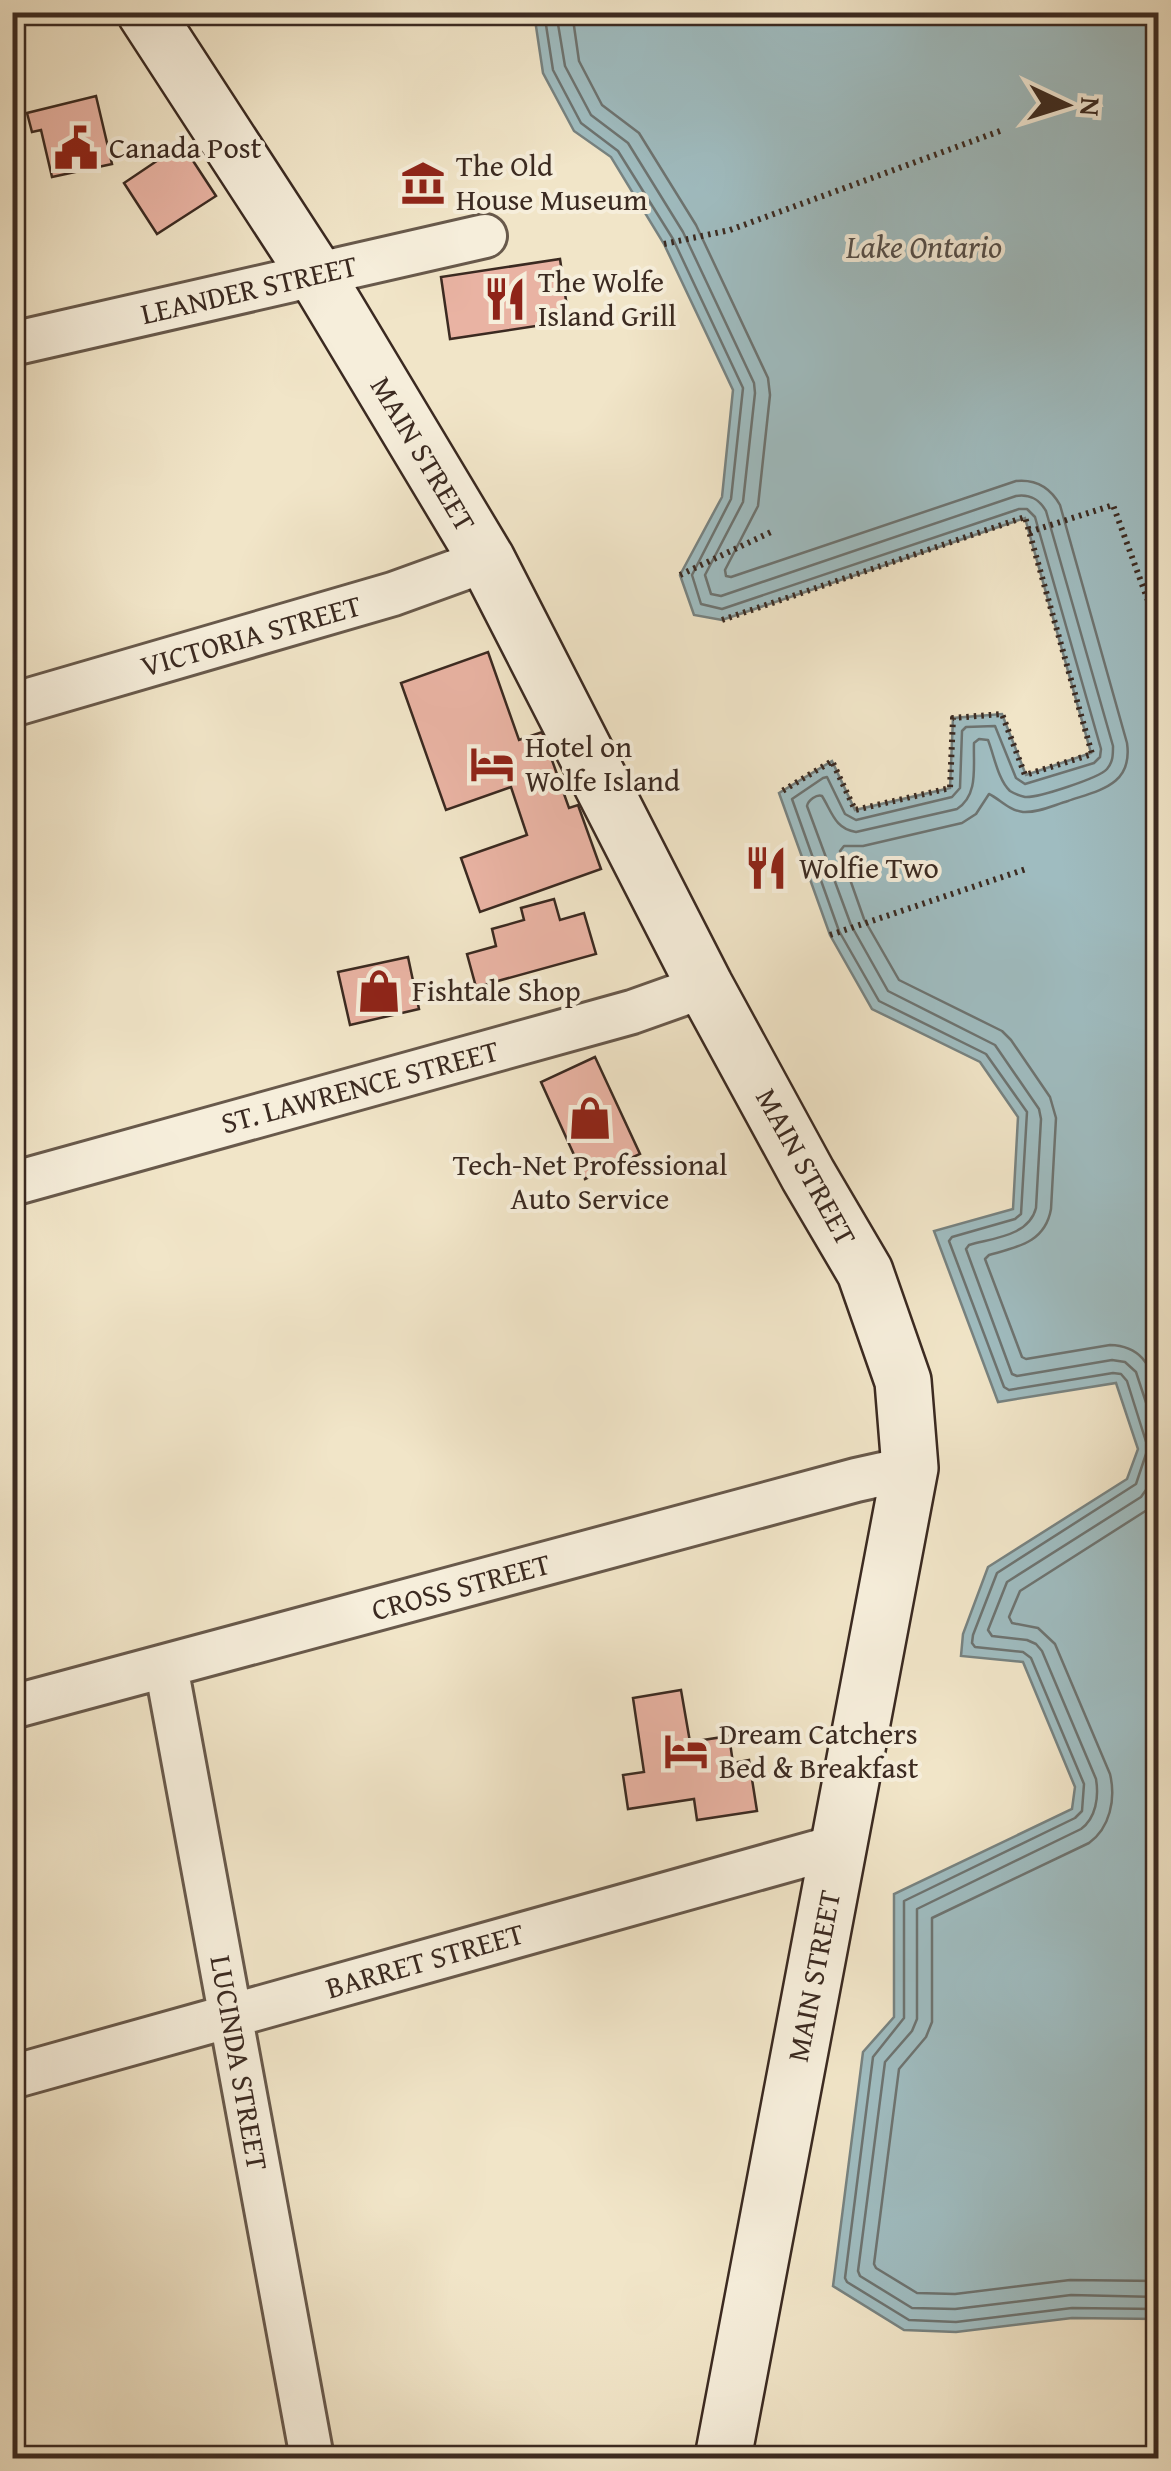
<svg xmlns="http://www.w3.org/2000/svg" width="1171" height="2471" font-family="'Gentium Book Plus',serif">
<rect width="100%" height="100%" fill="#f1e5c8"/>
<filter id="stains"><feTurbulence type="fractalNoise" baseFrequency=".002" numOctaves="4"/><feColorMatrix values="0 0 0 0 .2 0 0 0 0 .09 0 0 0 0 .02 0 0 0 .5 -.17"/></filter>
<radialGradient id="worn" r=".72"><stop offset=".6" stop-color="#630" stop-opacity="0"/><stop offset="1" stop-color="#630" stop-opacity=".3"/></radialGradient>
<path fill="#9fbcc0" stroke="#778280" stroke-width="2.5" d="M534,13H1158V2319L1072,2318L956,2332L904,2330L833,2286L863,2052L894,2017V1894L1072,1809L1075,1787L1023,1662L961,1656L963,1634L988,1567L1127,1479L1138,1449L1116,1383L998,1402L934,1231L1013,1209L1018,1117L980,1062L872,1009L830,935L779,793L832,761L855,810L950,788L953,718L1002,714L1026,775L1091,753L1025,518L722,620L694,615L680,575L722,497L733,390L664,244L611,157L574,131L543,73Z"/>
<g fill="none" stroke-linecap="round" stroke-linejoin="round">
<path stroke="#6d7370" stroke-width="2.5" d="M544,12L553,70L581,123L618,151L673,239L743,388L731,499L692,575L701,604L722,609L1019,509H1027L1035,517L1101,749L1100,757L1094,763L1025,784L1016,778L995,726L966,727L962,731L960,788L952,797L856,820L845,814L827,777L823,778L792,799L839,931L879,1001L986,1054L1027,1112L1021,1214L1015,1219L952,1237L949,1241L1004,1387L1009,1390L1113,1373L1121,1374L1127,1381L1148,1448L1136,1484L997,1573L973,1635L972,1643L975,1647L1023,1652L1031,1658L1084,1784L1082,1811L1075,1818L904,1901V2018L873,2057L845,2278L847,2282L909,2320L956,2322L1072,2308L1158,2309
M556,12L565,66L591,115L628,143L683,232L754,383L755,393L743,502L705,575L711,594L721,596L1016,496C1030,494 1039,499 1046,511L1113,746C1113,755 1113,762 1107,769C1099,778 1038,798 1025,797C1020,796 1015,794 1010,791C998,780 994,755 988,740L979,739L974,743C973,766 979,795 957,809L856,832C835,829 832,812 822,796C817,794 808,800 807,806L851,925L888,991L995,1045L1039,1109L1041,1119L1036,1208C1029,1236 993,1238 969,1245L966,1249L1012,1374L1017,1376L1112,1360L1125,1362L1136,1372L1158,1439
M572,12L579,61L602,105L639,133L696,225L768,378L770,395L758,506L725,570L726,576L731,577L1016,481C1036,479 1050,487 1060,505L1127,743C1133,785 1100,790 1068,801C1054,805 1038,813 1023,812C1008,810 1000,799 989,794L976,814L962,823L863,846H844L840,851L864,919L899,980L1002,1031L1011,1040L1050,1097L1056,1118L1051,1209C1045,1243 1017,1247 989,1255L985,1259L1022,1357L1026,1359L1110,1345C1140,1346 1150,1364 1158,1390
M1158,1458L1148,1487L1141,1497L1007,1582L988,1630L992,1636L1027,1640L1036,1644L1042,1651L1096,1779C1099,1797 1096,1818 1081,1829L917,1909V2019L912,2031L885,2062L858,2271L860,2276L912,2308L955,2309L1071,2295L1158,2297
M1158,1499L1147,1510L1020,1591L1009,1617L1012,1623L1038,1628L1055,1644L1110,1774C1116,1799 1110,1828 1089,1843L932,1918V2022L926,2037L899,2069L874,2264L876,2268L917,2293L955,2294L1070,2280L1158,2281"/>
</g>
<path fill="#e9b3a3" stroke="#3b2a21" stroke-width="2.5" d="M96,96L112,164L52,177L41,130L32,132L27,113Z
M182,144L216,196L157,234L124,183Z
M560,259L569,321L450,339L441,277Z
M488,652L519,740L542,732L569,808L578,805L601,869L480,912L461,858L527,835L511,787L446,810L401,683Z
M554,899L560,920L584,913L596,954L476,987L467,954L496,946L492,929L524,920L521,908Z
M408,957L419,1009L350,1025L338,972Z
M595,1057L640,1154L585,1179L541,1082Z
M681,1690L690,1742L729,1736L733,1763L749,1760L757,1811L697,1820L694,1799L628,1809L623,1775L644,1772L633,1698Z"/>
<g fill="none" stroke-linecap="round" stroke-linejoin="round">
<g stroke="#68594b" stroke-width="48">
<path id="street" d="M12,344L485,236
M12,705L393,594L487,560
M12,1184L632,1012L705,986
M166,1666L312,2458
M12,1707L856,1480L910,1468
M12,2077L838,1846"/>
</g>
<g stroke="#3b2a21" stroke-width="60">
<path id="secondary" d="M145,12L316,275L487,560L705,986L808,1175L865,1272L903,1381L910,1468L723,2458"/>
</g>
<path stroke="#3b2a21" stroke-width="6" stroke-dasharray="2.5 5" stroke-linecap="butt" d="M664,244L730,230L1000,131
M1029,532L1113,505L1158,628
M680,575L771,532
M722,620L1025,517L1092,754L1025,775L1002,714L953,718L950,788L855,810L832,761L779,793
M830,935L1029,868"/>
<use href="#street" stroke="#f6eedb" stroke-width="42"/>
<use href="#secondary" stroke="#f6eedb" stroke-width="55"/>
</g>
<defs>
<g id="civic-bare" transform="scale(3.45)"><path d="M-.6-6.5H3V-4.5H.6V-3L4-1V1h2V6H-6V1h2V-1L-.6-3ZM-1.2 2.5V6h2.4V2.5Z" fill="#8f2418" stroke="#f6eedb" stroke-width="2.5" paint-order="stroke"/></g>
<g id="museum-bare" transform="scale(3.45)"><path d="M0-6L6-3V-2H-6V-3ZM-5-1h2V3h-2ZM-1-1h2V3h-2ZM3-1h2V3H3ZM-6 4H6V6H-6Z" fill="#8f2418" stroke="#f6eedb" stroke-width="2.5" paint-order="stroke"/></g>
<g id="restaurant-bare" transform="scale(3.45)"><path d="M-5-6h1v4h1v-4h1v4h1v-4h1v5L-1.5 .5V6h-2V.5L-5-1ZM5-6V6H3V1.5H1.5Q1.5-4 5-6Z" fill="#8f2418" stroke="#f6eedb" stroke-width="2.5" paint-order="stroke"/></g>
<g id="hotel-bare" transform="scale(3.45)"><path d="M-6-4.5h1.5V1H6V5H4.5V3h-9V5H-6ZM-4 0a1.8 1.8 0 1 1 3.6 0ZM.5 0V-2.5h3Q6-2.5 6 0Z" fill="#8f2418" stroke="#f6eedb" stroke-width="2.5" paint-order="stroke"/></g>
<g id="shop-bare" transform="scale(3.45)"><path d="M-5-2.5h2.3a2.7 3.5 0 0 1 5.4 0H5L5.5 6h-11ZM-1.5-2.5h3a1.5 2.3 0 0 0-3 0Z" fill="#8f2418" stroke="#f6eedb" stroke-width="2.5" paint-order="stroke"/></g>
</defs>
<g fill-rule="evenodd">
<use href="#civic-bare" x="76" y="148"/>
<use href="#museum-bare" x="423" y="183"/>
<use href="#restaurant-bare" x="505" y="299"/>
<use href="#hotel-bare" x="492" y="764"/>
<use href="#restaurant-bare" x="766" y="868"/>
<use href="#shop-bare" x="379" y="991"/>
<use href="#shop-bare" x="590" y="1118"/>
<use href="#hotel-bare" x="686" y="1751"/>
</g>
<g text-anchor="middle" stroke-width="8" stroke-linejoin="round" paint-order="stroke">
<g font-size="30" fill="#3b2a21" stroke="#f6eedb" text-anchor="start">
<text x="109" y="158">Canada Post</text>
<text x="456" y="176">The Old<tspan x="456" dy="34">House Museum</tspan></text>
<text x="538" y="292">The Wolfe<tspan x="538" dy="34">Island Grill</tspan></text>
<text x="525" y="757">Hotel on<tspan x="525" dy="34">Wolfe Island</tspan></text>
<text x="799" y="878">Wolfie Two</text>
<text x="412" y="1001">Fishtale Shop</text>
<text x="590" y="1175" text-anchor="middle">Tech-Net Professional<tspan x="590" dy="34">Auto Service</tspan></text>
<text x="719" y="1744">Dream Catchers<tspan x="719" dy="34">Bed &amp; Breakfast</tspan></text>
</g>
<g font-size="30" fill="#3b2a21" stroke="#f6eedb">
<text transform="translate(249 290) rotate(-13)" y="10">LEANDER STREET</text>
<text transform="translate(423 454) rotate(59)" y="10">MAIN STREET</text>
<text transform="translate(251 636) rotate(-16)" y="10">VICTORIA STREET</text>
<text transform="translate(360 1087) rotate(-15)" y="10">ST. LAWRENCE STREET</text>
<text transform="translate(806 1167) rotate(61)" y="10">MAIN STREET</text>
<text transform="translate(461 1587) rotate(-15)" y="10">CROSS STREET</text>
<text transform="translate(425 1961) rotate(-16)" y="10">BARRET STREET</text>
<text transform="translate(814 1976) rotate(-79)" y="10">MAIN STREET</text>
<text transform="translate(239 2063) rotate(80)" y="10">LUCINDA STREET</text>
</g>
<g font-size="32" font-style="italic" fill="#544e49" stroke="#f6eedb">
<text x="924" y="258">Lake Ontario</text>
</g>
</g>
<rect width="1171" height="2471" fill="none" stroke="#f1e5c8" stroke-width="50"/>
<rect x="15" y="15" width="1141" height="2441" fill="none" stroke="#3b2a21" stroke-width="5"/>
<rect x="25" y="25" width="1121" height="2421" fill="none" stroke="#3b2a21" stroke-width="2.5"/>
<g transform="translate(1066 105) rotate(94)" stroke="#f6eedb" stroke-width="8" paint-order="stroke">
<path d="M0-8L18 38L0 25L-18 38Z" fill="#3b2a21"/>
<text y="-15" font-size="28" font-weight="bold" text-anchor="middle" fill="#3b2a21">N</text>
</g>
<rect width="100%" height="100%" filter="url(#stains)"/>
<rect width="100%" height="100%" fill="url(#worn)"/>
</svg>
